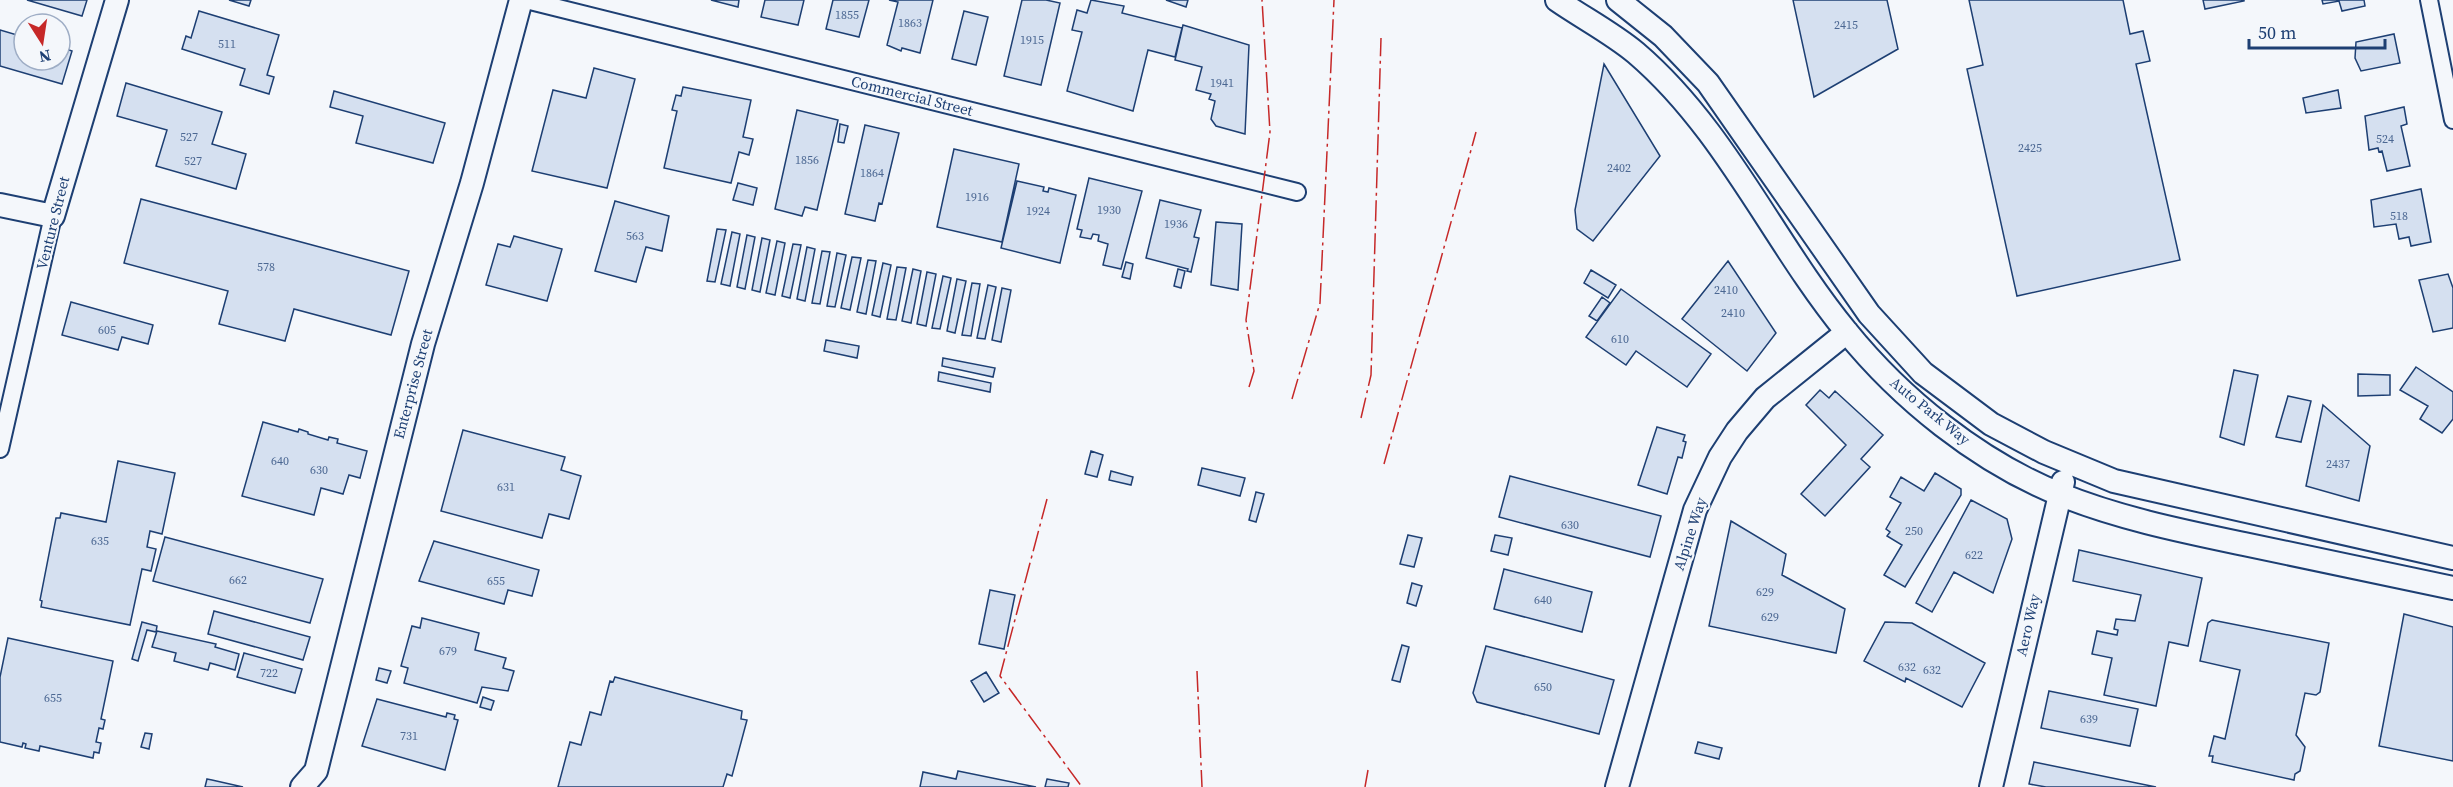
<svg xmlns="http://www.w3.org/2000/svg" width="2453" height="787" font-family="'Source Serif 4',serif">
<rect width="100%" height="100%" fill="#f4f7fb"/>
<path fill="#d5e0f0" stroke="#1d3f73" stroke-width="1.5" d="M27,0H87L82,16Z
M229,0H251L249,6Z
M711,0H739L738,7Z
M765,0H804L798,25L761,17Z
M833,0H869L859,37L826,29Z
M889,0H933L920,53L902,48L901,51L887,45L898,2Z
M1022,0H1046L1060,3L1041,85L1004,76Z
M1091,0L1124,6L1122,13L1182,28L1175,57L1148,50L1133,111L1067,91L1082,32L1072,30L1077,10L1087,13Z
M1166,0H1188L1186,7Z
M1793,0H1887L1898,49L1814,97Z
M1969,0H2123L2130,34L2143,31L2150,61L2136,64L2180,260L2017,296L1967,69L1983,65Z
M2203,0H2244V1L2205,9Z
M2322,0H2364L2365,6L2342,11L2339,1L2323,4Z
M199,11L279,35L267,75L274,77L269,94L240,85L245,69L182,49L186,36L191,38Z
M964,11L988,17L976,65L952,59Z
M1183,25L1249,45L1245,134L1216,126L1211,119L1215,101L1209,99L1211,94L1196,90L1202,67L1175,60Z
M0,30L24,37V60H60V47L72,51L62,84L0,66Z
M2394,34L2400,63L2361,71L2355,58L2356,42Z
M1604,64L1660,156L1593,241L1577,229L1575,210Z
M594,68L635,79L607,188L532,171L553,90L586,98Z
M126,83L222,112L212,144L246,154L236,189L156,166L167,130L117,116Z
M683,87L751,100L743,137L753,139L749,155L739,152L731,183L664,168L677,111L672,110L676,95L681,96Z
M2338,90L2341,108L2306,113L2303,98Z
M334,91L445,123L433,163L356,143L363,116L330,107Z
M2404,107L2407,124L2401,126L2410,166L2387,171L2382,151L2379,152L2378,148L2369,150L2365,116Z
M797,110L838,120L817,210L805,207L802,216L775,209Z
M840,124L848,126L844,143L838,142Z
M865,125L899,133L882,204L879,203L875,221L845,214Z
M954,149L1019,164L1002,242L937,227Z
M1089,178L1142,191L1121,269L1103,265L1108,244L1098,241L1099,235L1093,234L1091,239L1080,237L1082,230L1077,229Z
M1017,181L1044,187L1043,191L1048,192L1049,188L1076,195L1060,263L1001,248Z
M738,183L757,188L753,205L733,200Z
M2421,189L2431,242L2411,246L2409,237L2399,239L2396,224L2374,227L2371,200Z
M141,199L409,271L391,335L294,309L285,341L219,324L228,291L124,263Z
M1160,200L1201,210L1194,237L1199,238L1191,272L1187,271L1188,269L1146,258Z
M615,201L669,216L662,251L646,247L636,282L595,271Z
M1216,222L1242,224L1238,290L1211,285Z
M717,229L726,230L715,282L707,281Z
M732,232L740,234L730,286L721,284Z
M747,235L755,237L745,289L737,287Z
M514,236L562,249L547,301L486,285L498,244L510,247Z
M762,238L770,240L760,292L752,290Z
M777,241L785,243L775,295L766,293Z
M793,244L801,245L790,298L782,296Z
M807,247L815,249L805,301L797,299Z
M822,251L830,252L820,304L812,303Z
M837,253L846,255L835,307L827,306Z
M852,257L861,258L850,310L841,308Z
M868,260L876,261L866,314L857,312Z
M1728,261L1776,333L1747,371L1682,319Z
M1126,262L1133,264L1130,279L1122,277Z
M883,263L891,265L880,317L872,315Z
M897,267L906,268L896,320L887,319Z
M913,269L921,271L911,323L902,321Z
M1178,269L1185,271L1181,288L1174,286Z
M1591,270L1616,285L1608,298L1584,283Z
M927,272L936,274L926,326L917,324Z
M2448,274L2453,288V328L2433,332L2419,280Z
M943,276L951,278L940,329L932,328Z
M957,279L966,281L955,333L947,331Z
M972,283L980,284L971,336L962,335Z
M988,285L996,287L985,339L977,338Z
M1002,288L1011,290L1001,342L992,340Z
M1621,289L1711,354L1687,387L1636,351L1626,365L1586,337Z
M1602,297L1610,303L1597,321L1589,316Z
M71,302L153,325L148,344L122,337L118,350L62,335Z
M826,340L859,346L857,358L824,351Z
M943,358L995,368L993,377L942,366Z
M2416,367L2453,392V419L2442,433L2420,419L2428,406L2400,390Z
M2234,370L2258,375L2244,445L2220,437Z
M939,372L991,383L990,392L938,381Z
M2358,374L2390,375V395L2358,396Z
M1820,390L1829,398L1835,391L1883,435L1861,459L1870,467L1825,516L1801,494L1846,445L1806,405Z
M2288,396L2311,401L2301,442L2276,437Z
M2323,405L2370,446L2359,501L2306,486Z
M263,422L298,432L299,429L308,432V434L328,440L329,437L338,439L337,443L367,451L360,478L349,475L343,494L321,488L314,515L242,496Z
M1657,427L1685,435L1683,441L1686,442L1682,458L1678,457L1667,494L1638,485Z
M463,430L565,457L561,470L581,476L569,519L549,514L542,538L441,511Z
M1091,451L1103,455L1097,477L1085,474Z
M118,461L175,473L162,534L150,531L147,547L156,549L151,571L142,569L130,625L41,607L42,601L40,600L56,518H60L61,513L106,522Z
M1202,468L1245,478L1240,496L1198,485Z
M1111,471L1133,477L1131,485L1109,480Z
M1935,473L1961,489V495L1905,587L1884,575L1902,545L1887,536L1890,532L1886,529L1901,503L1890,497L1901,477L1924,491Z
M1510,476L1661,516L1650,557L1499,517Z
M1256,492L1264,494L1256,522L1249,520Z
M1971,500L2007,519L2012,539L1993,593L1954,572L1932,612L1916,603Z
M1731,521L1786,554L1782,575L1845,609L1836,653L1709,626Z
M1408,535L1422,538L1414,567L1400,564Z
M1495,535L1512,538L1508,555L1491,551Z
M165,537L323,579L310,623L153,581Z
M434,541L539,570L532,596L508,590L504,604L419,581Z
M2079,550L2202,578L2188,646L2169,642L2156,706L2104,695L2112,658L2092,654L2097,631L2117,635L2118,630L2114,629L2116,619L2135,621L2141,595L2073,581Z
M1504,569L1592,592L1582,632L1494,609Z
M1412,583L1422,586L1416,606L1407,603Z
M990,590L1015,595L1004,649L979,644Z
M214,611L310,637L303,660L208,634Z
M2404,614L2453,627V761L2379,746Z
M422,618L479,633L475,650L506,658L503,668L514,671L508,691L482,687L477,703L404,683L408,668L401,666L412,626L420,628Z
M2212,620L2329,643L2320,692L2316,695L2305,693L2296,735L2305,747L2300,771L2295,774L2294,780L2212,762L2213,756H2209L2214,736L2225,739L2240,670L2200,661L2208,623Z
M142,622L157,626L156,632L147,630L138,661L132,659Z
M1885,622L1912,623L1985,663L1962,707L1906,678L1905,682L1864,661Z
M157,631L216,644L215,647L239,654L235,670L210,663L208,670L174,661L176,653L152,647Z
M8,638L113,661L101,719L105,720L103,729L99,728L96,742L101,743L99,753L94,752L93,758L40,746L39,751L25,748L26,744L23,743L22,747L0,742V677Z
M1402,645L1409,647L1400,682L1392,680Z
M1486,646L1614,680L1599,734L1477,702L1473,693Z
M244,653L302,669L295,693L237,677Z
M379,668L391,671L387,683L376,680Z
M986,672L999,693L984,702L971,681Z
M615,677L742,711L741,719L747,720L732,776L727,774L723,787H558L570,742L581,745L590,712L601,715L610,681L613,682Z
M2049,691L2138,709L2130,746L2041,728Z
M483,697L494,701L491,710L480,707Z
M377,699L446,717L447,713L455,715L454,719L458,720L445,770L362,746Z
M145,733L152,734L149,749L141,747Z
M1698,742L1722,748L1719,759L1695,753Z
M2034,762L2156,787H2046L2029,784Z
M958,771L1036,787H920L923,772L956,779Z
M207,779L212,780L243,787H205Z
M1047,779L1069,783L1068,787H1045Z"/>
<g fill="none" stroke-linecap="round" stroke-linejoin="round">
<g stroke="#1d3f73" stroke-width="20">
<path id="street" d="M526,0L1297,192
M2429,0L2453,120
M0,449L53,216"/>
</g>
<g stroke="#1d3f73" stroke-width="26">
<path id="secondary" d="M1557,0C1583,18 1612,33 1636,53C1726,130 1773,242 1846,331C1901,399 1978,461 2059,494C2118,518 2182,531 2244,544C2313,559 2383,573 2453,588
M1618,0L1663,36L1708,83L1869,314L1923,373L1991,424L2044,452L2114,481L2453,558
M0,205L53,216L117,0
M302,787L316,771L423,344L472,183L521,0
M1617,787L1695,510L1720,457L1737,431L1765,398L1847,332
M1991,787L2063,482"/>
</g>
<use href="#street" stroke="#f4f7fb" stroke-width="16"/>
<use href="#secondary" stroke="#f4f7fb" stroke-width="22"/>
<path stroke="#c62828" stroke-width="1.5" stroke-dasharray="21 4.5 3 4.5" stroke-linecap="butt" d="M1249,387L1254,371L1246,320L1270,132L1262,0
M1292,399L1320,303L1334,0
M1361,418L1371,375L1381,38
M1384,464L1476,132
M1047,499L1000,676L1082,787
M1197,671L1202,787
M1365,787L1368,770"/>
</g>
<g text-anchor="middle" stroke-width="4.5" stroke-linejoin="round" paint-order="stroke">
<g font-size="12" fill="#4b6792">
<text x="847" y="19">1855</text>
<text x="910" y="27">1863</text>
<text x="1846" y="29">2415</text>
<text x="1032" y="44">1915</text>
<text x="227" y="48">511</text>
<text x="1222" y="87">1941</text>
<text x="189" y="141">527</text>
<text x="2385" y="143">524</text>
<text x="2030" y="152">2425</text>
<text x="807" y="164">1856</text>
<text x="193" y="165">527</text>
<text x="1619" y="172">2402</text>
<text x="872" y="177">1864</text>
<text x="977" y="201">1916</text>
<text x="1109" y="214">1930</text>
<text x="1038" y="215">1924</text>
<text x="2399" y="220">518</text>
<text x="1176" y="228">1936</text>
<text x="635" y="240">563</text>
<text x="266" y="271">578</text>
<text x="1726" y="294">2410</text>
<text x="1733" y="317">2410</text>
<text x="107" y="334">605</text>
<text x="1620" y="343">610</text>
<text x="280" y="465">640</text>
<text x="2338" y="468">2437</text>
<text x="319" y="474">630</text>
<text x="506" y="491">631</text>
<text x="1570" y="529">630</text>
<text x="1914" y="535">250</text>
<text x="100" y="545">635</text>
<text x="1974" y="559">622</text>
<text x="238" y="584">662</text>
<text x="496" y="585">655</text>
<text x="1765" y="596">629</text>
<text x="1543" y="604">640</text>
<text x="1770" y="621">629</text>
<text x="448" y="655">679</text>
<text x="1907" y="671">632</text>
<text x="1932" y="674">632</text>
<text x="269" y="677">722</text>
<text x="1543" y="691">650</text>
<text x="53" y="702">655</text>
<text x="2089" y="723">639</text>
<text x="409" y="740">731</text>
</g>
<g font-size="15" fill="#1d3f73" stroke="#f4f7fb">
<text transform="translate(912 96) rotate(14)" y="5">Commercial Street</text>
<text transform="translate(53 223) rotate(-76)" y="5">Venture Street</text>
<text transform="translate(413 384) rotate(-75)" y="5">Enterprise Street</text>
<text transform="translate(1930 411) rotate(39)" y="5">Auto Park Way</text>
<text transform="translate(1690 534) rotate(-72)" y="5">Alpine Way</text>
<text transform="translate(2028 625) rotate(-77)" y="5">Aero Way</text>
</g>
</g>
<g transform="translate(42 42) rotate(168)"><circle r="28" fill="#f4f7fb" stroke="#9eadc5" stroke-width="1.5"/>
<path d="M0-4.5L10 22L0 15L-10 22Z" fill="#c62828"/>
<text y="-9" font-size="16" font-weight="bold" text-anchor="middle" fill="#1d3f73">N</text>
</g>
<path d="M2249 39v9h136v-9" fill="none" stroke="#1d3f73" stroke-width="3"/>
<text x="2258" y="39" font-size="18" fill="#1d3f73" stroke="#f4f7fb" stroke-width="4.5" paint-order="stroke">50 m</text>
</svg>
